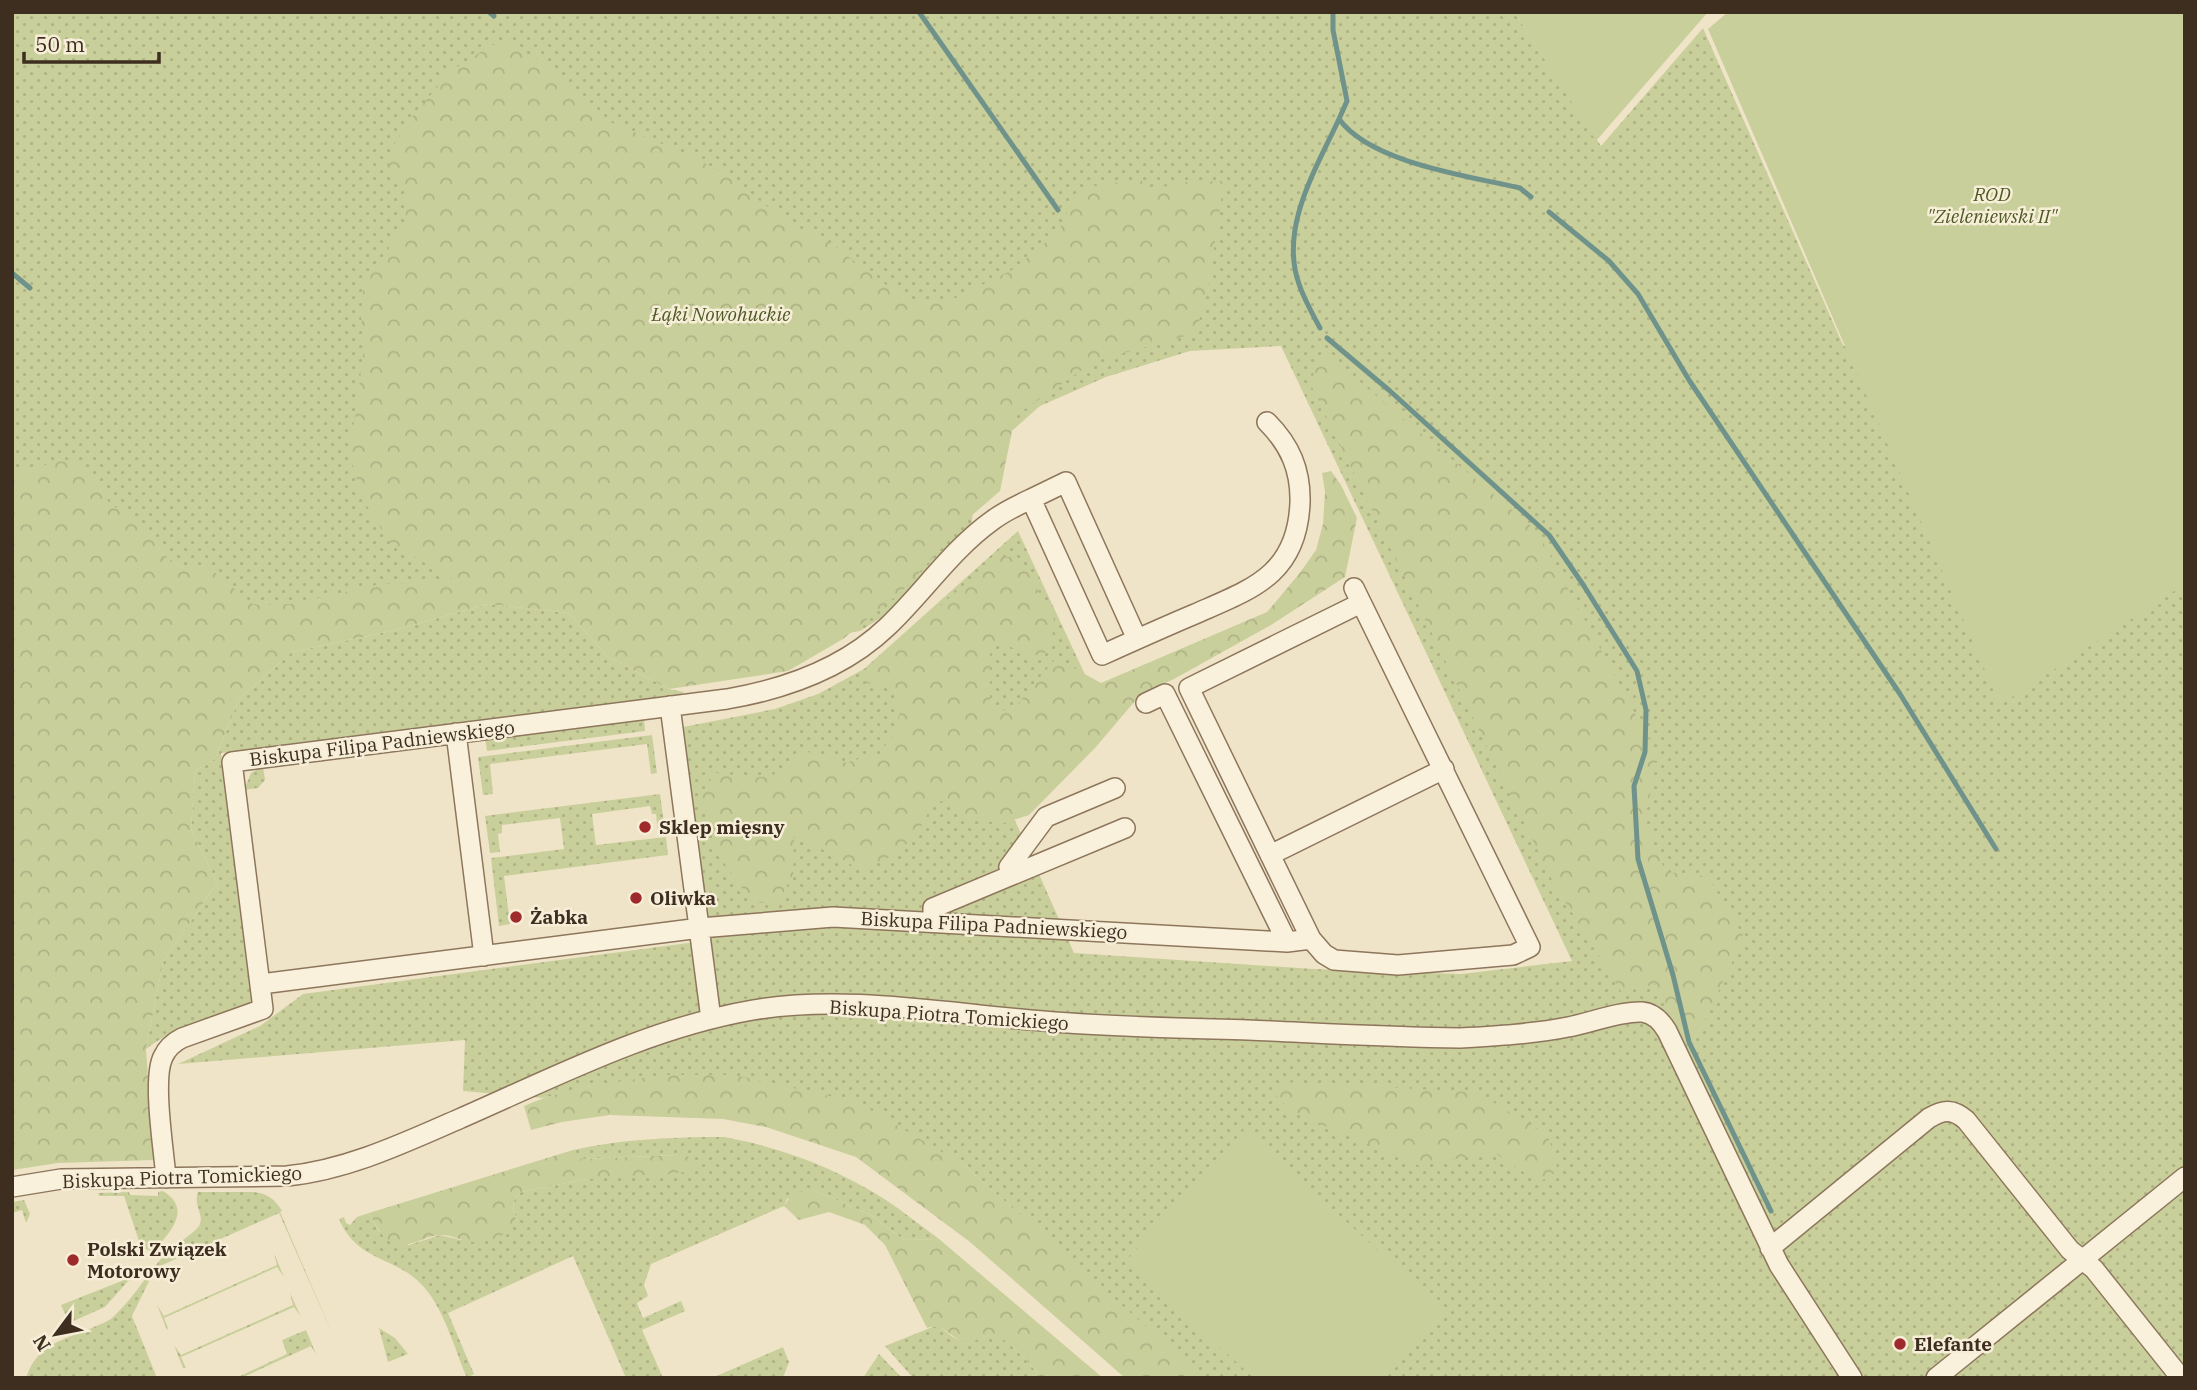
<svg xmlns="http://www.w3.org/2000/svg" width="2197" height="1390" font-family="'IBM Plex Serif',serif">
<defs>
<pattern id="grass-dots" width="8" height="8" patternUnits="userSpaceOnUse" patternTransform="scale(1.75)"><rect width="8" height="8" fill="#c9cf9b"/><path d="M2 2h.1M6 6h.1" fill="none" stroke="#aeb285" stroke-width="1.8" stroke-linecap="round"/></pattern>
<pattern id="forest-crowns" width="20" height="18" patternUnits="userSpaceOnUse" patternTransform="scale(1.75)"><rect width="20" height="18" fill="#c9cf9b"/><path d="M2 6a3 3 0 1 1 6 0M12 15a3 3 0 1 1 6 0" fill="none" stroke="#aeb285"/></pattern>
</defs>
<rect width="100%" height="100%" fill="#f0e4c8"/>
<path fill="url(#grass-dots)" d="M12,12H1517L1519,19L1601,146L1703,28L1843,345L2185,584V1378H1202L964,1165L591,1086L543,1098L463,1091L465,1040L178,1064L260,1026L303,994L711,940L683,727L775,709L818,694L864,669L1018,531L1110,728L1014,818L1074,953L1313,969L1461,974L1572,961L1281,346L1190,351L1106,377L1040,406L1004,438L976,483L971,529L892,611L860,631L803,642L760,619L460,602L251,606L182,568L163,554L154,541L12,483Z
M488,604L569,613L607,656L669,689L684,692L679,696L221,753L252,1000C234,1018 194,1024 170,1034C161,1038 153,1044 146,1049L163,962L217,883L191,829L195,771L215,759L239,699L292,652L391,631Z
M644,718L645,731L487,751L485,738Z
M652,735L657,773L651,774L647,744L490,764L493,794L483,795L478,757Z
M263,766L265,780L258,788L244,790L251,773Z
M660,794L665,831L658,832L656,814H652L650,806L592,814L596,845L666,837L668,855L504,876L510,924L499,926L491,858L564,849L560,818L502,825V833L498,834L500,852L490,853L485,816Z
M724,1137C781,1147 836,1168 886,1200C904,1212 921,1226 939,1239L904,1240L869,1214L813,1190L787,1199L784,1206L651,1264L644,1285L648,1296L637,1303L643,1318L681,1301L685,1311L642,1330L663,1378H626L573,1256L448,1313L474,1374L467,1378C455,1350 443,1306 422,1285C395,1256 357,1262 339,1219L344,1217L346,1223L350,1225L357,1217L369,1213L379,1231L409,1245L440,1235L461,1240L506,1233L517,1221C513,1208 510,1202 521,1192L587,1179L678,1155L582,1159L573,1156V1150C623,1139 672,1137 724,1137Z
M163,1191C194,1210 168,1234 153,1252L141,1247L124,1196H99L98,1193L129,1192L130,1195L158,1196V1192Z
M198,1192H253C266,1193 275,1199 282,1211L280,1212L335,1340L279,1213L160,1266L152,1275L132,1316L157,1378H26C37,1344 63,1340 92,1328C98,1325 107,1322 112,1318C132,1300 148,1273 167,1252C175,1244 196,1233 200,1224C204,1215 193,1205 198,1192Z
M24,1200L30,1214L26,1223L22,1210L12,1213V1202Z
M274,1253L284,1277L277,1267L164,1318L168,1328L167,1330L157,1305L164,1316L277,1265Z
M132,1267L139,1269L105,1307L69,1323L61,1305L124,1280V1270Z
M290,1293L301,1317L294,1307L181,1357L186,1368H183L174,1345L181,1355L293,1305Z
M935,1326C945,1328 950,1337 959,1340C970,1345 981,1336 992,1335C1006,1334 1032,1367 1042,1378H913L885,1346Z
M379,1328L395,1338L408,1354L388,1362Z
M306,1330L317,1356L311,1346L241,1378H236L287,1354L282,1340Z
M783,1347L789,1362L783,1378H712Z
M879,1354L902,1378H863Z"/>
<path fill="url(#forest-crowns)" d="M510,44L544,63L572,86L610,122L691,156L723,173L793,226L823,237L881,282L917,302L956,298L1014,269L1059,231L1075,194L1089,187L1139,179L1153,189L1186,182L1224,181L1208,288L1196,333L1095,361L1015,416L1000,491L970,517L902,591L843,639L788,671L669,689L607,656L569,613L488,604L391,631L292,652L239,699L215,759L195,771L191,829L217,883L163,962L146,1049L154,1160L58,1163L12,1170V466L30,471L56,461L78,462L94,478L110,504L141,521L163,554L182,568L203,566L217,574L254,605L292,604L380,584L457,582L389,541L362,498L348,449L355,417L364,349L361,315L364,281L374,272L406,221L405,189L388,168L390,152L406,124L451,71L492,45Z
M1323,351L1537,531L1658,756L1644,823L1666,872L1707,876L1744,937L1689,1054L1655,984L1622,993L1554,884L1310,383Z
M1331,471L1341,485L1357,518L1345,577L1271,625L1174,679L1141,694L1095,748L1029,815L1004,823L970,820L947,803L933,799C927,822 911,844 890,857C881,863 868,865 858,869L835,855L794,837L793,875L778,903H757L740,886L718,854L701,798L714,773C745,774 778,789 794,754L807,751L820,759L833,758L846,763L864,757H879C883,744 890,743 895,733C903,718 898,701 895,686L865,683L868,669L997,556L1020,558L1054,620L1051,651L1029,657L1002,642L990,652V702L1002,711L1017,705L1056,658L1101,683L1267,612L1299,574L1316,550L1323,524L1325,492L1322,473Z
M665,1075H734L857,1102L964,1165L1204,1378H1125L970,1242L856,1157L766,1127L723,1119L610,1115L562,1122L531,1130L524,1106C569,1086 618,1082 665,1075Z
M1284,1082L1476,1092L1548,1135L1558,1171L1539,1182L1493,1152L1420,1166L1292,1112L1275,1094Z
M573,1150L574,1156L582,1159L678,1155L690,1157L693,1166L688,1172L587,1179L521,1192C510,1202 513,1208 517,1222C509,1235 490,1243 474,1242C463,1242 453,1235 441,1235C425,1235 410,1250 393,1243C381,1238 376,1224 369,1213Z
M813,1190L869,1214L904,1240L939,1239L1103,1378H1042C1030,1365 1005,1331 987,1336C979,1338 970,1345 961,1341C948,1335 943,1323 927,1328L885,1245L865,1225L829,1212L799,1220L784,1206L793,1192Z"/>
<path fill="#c9cf9b" d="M1517,12H1708L1596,141L1519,19Z
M1728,12H2185V584L2000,705L1708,29Z
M1244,1130L1446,1311L1386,1378H1254L1125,1262Z"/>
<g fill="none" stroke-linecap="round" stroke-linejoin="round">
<path stroke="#6f938a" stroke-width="5" d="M489,12L494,16
M919,12L1058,210
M1333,12V30L1347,101L1339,119C1371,163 1468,176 1520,188L1531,197
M1549,212L1609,261L1638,294L1689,380L1900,694L1996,849
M12,273L30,288
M1320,328C1312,313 1304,299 1299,284C1279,228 1316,169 1339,119
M1327,338L1390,391L1549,535L1584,586L1637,671L1646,710L1645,752L1634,786L1638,859L1673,975L1689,1042L1771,1211"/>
<g stroke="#8d765c" stroke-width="22">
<path id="minor" d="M1031,499L1066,482L1137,639
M1146,703L1165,694L1287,942
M670,706L711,1019
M456,733L484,956
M1270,855L1444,769
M1013,874L1009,867L1046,817L1115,788
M933,922V908L1125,828
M1311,939L1189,688L1361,603
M261,984L700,928L833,917L1287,942L1311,939L1324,954L1334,960L1398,965L1513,955L1530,947L1354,588
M166,1178C164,1151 152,1079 163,1057C167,1048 174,1042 182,1038L263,1009L232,762L727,699C785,689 843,669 887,627C923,593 952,549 993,520C1005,511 1018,505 1031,499L1102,655C1133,641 1164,627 1195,614C1252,589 1297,575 1300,503C1301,470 1290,445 1267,422
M12,1187L61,1179L287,1176C347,1170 404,1143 459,1119C555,1077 649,1028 753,1010C845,994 950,1014 1043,1021C1111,1027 1180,1028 1248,1030C1319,1033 1389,1037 1460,1038C1496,1036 1532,1034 1568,1027C1590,1023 1620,1011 1642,1012C1654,1013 1661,1021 1667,1031L1779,1265L1852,1378
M1770,1248L1929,1118C1944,1109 1953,1109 1966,1120L2070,1250L2094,1269L2181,1378
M1936,1378L2185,1177"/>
</g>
<use href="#minor" stroke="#faf1dc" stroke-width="19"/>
</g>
<g fill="#9e2a2b" stroke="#f7eed8" stroke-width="2.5">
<circle cx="645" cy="827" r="7"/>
<circle cx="636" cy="898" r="7"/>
<circle cx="516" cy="917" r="7"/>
<circle cx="73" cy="1260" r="7"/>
<circle cx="1900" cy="1344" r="7"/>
</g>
<g text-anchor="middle" stroke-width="5" stroke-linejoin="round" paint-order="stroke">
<g font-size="19" font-style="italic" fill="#4d5a26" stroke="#f7eed8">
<text x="1992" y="201">ROD<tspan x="1992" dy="22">"Zieleniewski II"</tspan></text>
<text x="721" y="321">Łąki Nowohuckie</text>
</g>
<g font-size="19" fill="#3d2e20" stroke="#f7eed8">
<text transform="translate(382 743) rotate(-7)" y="7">Biskupa Filipa Padniewskiego</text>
<text transform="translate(994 925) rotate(3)" y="7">Biskupa Filipa Padniewskiego</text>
<text transform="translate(949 1015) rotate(4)" y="7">Biskupa Piotra Tomickiego</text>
<text transform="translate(182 1177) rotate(-2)" y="7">Biskupa Piotra Tomickiego</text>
</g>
<g font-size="19" font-weight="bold" fill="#3d2e20" stroke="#f7eed8" text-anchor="start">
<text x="659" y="834">Sklep mięsny</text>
<text x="650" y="905">Oliwka</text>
<text x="530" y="924">Żabka</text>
<text x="87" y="1256">Polski Związek<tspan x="87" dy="22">Motorowy</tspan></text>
<text x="1914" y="1351">Elefante</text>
</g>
</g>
<rect width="2197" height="1390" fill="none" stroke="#3d2e20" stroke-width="28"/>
<g transform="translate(56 1334) rotate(238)" stroke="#f7eed8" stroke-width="5" paint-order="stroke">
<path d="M0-5L12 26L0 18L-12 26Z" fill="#3d2e20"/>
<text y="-10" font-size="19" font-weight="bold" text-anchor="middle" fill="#3d2e20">N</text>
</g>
<path d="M24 52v10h135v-10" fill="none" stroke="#3d2e20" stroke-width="3.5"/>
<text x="35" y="52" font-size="21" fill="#3d2e20" stroke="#f7eed8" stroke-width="5" paint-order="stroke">50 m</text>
</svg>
